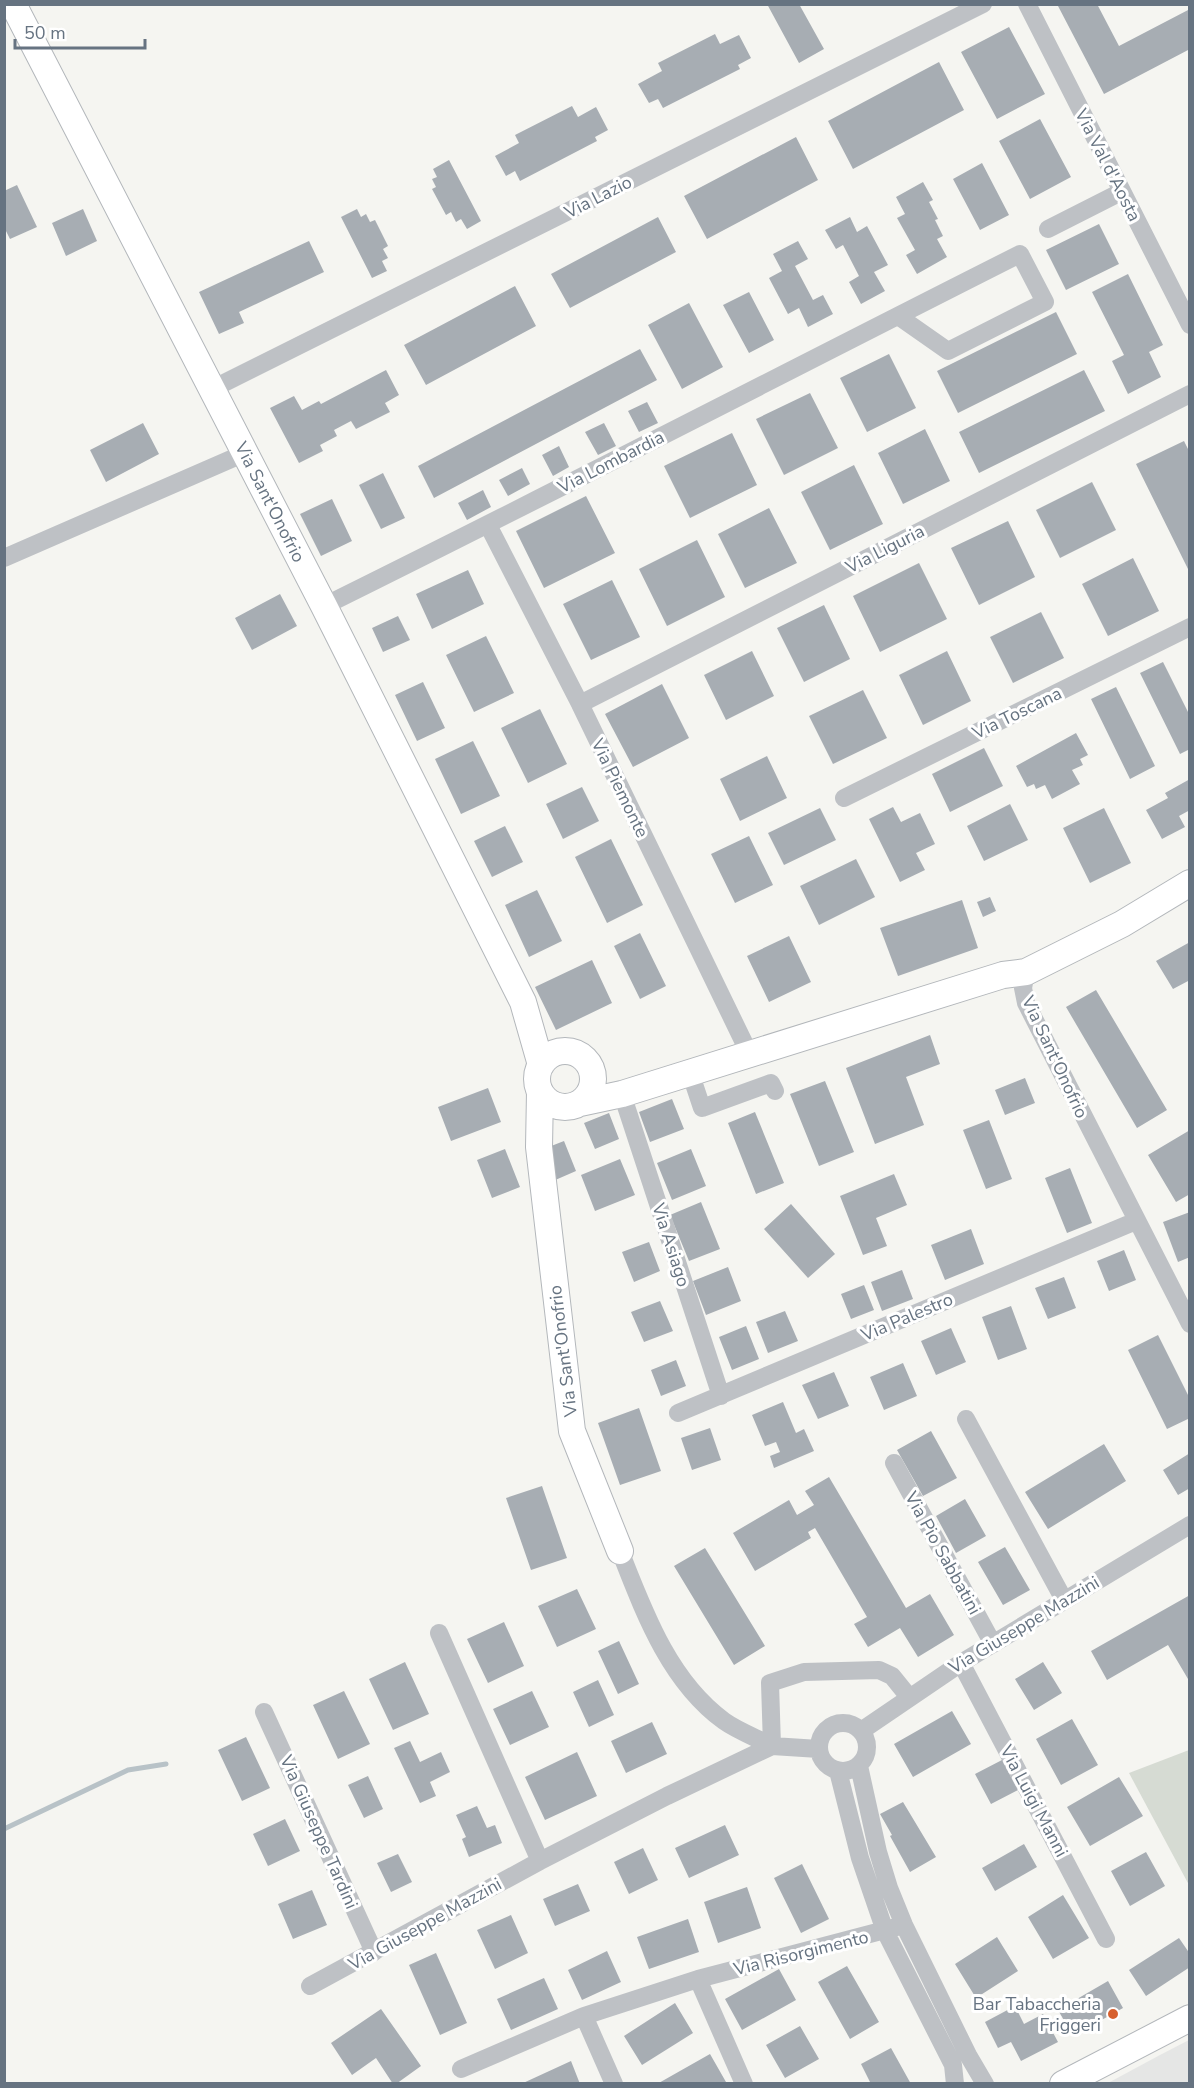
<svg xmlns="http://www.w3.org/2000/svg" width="1194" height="2088" font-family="'Nunito Sans',sans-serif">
<rect width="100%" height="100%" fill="#f5f5f1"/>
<path fill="#e5e6e5" d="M1189,2040V2083H1108L1160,2055Z"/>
<path fill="#d6dbd3" d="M1189,1750V1885L1129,1773Z"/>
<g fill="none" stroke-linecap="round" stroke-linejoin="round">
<path stroke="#b8c2c7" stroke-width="5" d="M4,1829L128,1770L166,1764"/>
</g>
<path fill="#a7adb3" d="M767,4H799L824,49L799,63Z
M1061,4H1097L1119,46L1190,9V49L1104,94L1058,6Z
M1009,27L1045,94L997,119L961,52Z
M715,34L720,44L739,35L751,58L738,65L740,69L663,108L658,99L649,103L638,84L662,71L658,63Z
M939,62L964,110L853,169L828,121Z
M572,106L578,117L596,107L608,130L595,137L597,141L520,181L515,171L506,176L495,156L519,143L515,135Z
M1040,119L1071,177L1030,199L999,141Z
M796,137L818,180L707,239L684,196Z
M449,160L481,221L467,229L461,219L456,222L451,212L446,215L432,189L436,187L432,179L437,177L433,169Z
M982,163L1009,215L980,230L953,179Z
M923,182L933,200L929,202L938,219L935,220L943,236L937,239L947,257L917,274L906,255L915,250L897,218L905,214L896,197Z
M17,185L37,227L10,239L4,227V191Z
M83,209L97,241L66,256L52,223Z
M357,209L361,217L366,214L370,222L375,220L388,246L383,249L388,258L382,261L387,271L372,278L341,217Z
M658,217L676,252L570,308L551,274Z
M850,217L857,232L867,226L888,265L874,272L885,291L861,304L849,282L859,276L843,245L836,249L825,230Z
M1099,224L1119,264L1066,290L1046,250Z
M309,241L324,272L239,312L244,323L219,334L199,292Z
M798,241L808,259L795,266L813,300L823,295L833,314L808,327L799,308L788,314L769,278L782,271L773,254Z
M1128,274L1163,345L1149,352L1161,377L1128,394L1112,361L1124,355L1092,292Z
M515,286L536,326L426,385L404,345Z
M749,292L774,340L749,353L723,305Z
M689,303L723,367L682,389L648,325Z
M1056,312L1077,354L958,413L937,371Z
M640,349L657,380L434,498L418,466Z
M889,354L916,408L867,432L840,378Z
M386,370L399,395L385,403L390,412L356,429L351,421L334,430L337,436L320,445L323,451L299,463L270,408L294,396L302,410L319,401L321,404Z
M1084,370L1105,411L979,473L959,432Z
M810,393L838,448L784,475L756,419Z
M647,402L658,423L639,432L628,411Z
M143,423L159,454L106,482L90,450Z
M604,423L616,446L598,455L585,432Z
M925,429L950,481L903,504L878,453Z
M732,433L757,485L690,518L664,466Z
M1184,441L1190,453V568L1188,569L1136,464Z
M559,446L569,467L553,476L542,455Z
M854,465L883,524L830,550L801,492Z
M522,468L530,484L508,496L499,480Z
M383,473L405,518L381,529L359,485Z
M1092,482L1116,530L1060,558L1036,510Z
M483,490L491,507L467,520L458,503Z
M586,496L615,553L544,588L516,531Z
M332,499L352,541L321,556L300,514Z
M769,508L797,563L745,588L718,534Z
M1008,521L1035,577L979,605L951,548Z
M697,540L725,597L667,626L639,569Z
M1133,558L1159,611L1108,636L1082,584Z
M919,563L947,619L880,652L853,596Z
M468,570L484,604L432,629L416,594Z
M612,580L640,637L591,660L563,604Z
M280,594L297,626L252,650L235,618Z
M824,605L850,659L804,682L777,628Z
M1041,612L1064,658L1013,683L990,637Z
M398,616L410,640L383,652L372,628Z
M486,636L514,693L474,712L446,655Z
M752,651L774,696L726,720L704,675Z
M947,651L971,701L923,725L899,675Z
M1163,662L1190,716V749L1180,754L1140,673Z
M423,682L445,728L417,741L395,695Z
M662,684L689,738L633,767L605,714Z
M1116,687L1155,766L1130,779L1091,699Z
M863,690L887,738L833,764L809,716Z
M540,709L567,764L528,783L501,728Z
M1076,733L1088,755L1080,759L1083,765L1072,770L1080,784L1052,799L1045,785L1036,789L1034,784L1027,787L1016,766Z
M473,741L500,796L461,814L435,759Z
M984,748L1003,786L950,812L932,774Z
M767,756L787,798L740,821L720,779Z
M1190,779V810L1179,816L1185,827L1162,839L1146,810L1168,798L1165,793Z
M582,787L599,821L563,839L546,804Z
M1010,804L1028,840L984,861L967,826Z
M893,807L901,822L920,813L935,844L916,853L925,870L900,882L869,819Z
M820,808L836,840L784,865L768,833Z
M1104,808L1131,863L1090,883L1063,828Z
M505,826L523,862L492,877L474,841Z
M749,836L773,885L735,903L711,854Z
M611,839L643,905L607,923L575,857Z
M856,859L875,897L819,925L800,886Z
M537,890L562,941L529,957L505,905Z
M990,897L996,911L983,917L977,902Z
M962,900L978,948L898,976L880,928Z
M640,933L666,986L640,999L614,946Z
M789,936L811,982L769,1002L747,956Z
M1190,942V980L1173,989L1156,961Z
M592,960L612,1003L556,1030L535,987Z
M1096,990L1167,1110L1137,1128L1066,1007Z
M930,1035L940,1064L906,1077L924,1125L875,1144L846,1068Z
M1025,1078L1035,1103L1005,1115L995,1090Z
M825,1081L854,1152L819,1166L790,1094Z
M488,1088L501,1122L451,1141L438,1107Z
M672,1099L684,1129L650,1142L639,1112Z
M755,1112L784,1183L756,1194L728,1123Z
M609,1113L619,1139L595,1149L584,1123Z
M989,1120L1012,1179L986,1189L963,1130Z
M1190,1130V1194L1176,1202L1148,1155Z
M564,1141L576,1171L553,1181L541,1150Z
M505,1149L520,1187L492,1198L477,1160Z
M691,1149L706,1186L672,1200L657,1163Z
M620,1159L635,1195L595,1211L581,1175Z
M1070,1168L1092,1223L1067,1233L1045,1178Z
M894,1174L907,1205L876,1218L887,1246L863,1255L840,1196Z
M701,1202L720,1249L689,1261L670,1215Z
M791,1204L835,1254L808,1278L764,1229Z
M1190,1212V1257L1178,1262L1163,1222Z
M971,1229L984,1264L945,1280L931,1245Z
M649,1242L660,1271L634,1282L622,1252Z
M1124,1250L1136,1280L1109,1291L1097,1261Z
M728,1267L741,1301L706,1315L693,1281Z
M902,1270L913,1299L882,1311L871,1282Z
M1064,1277L1076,1308L1048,1319L1035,1288Z
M864,1285L874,1310L851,1319L841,1294Z
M660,1301L673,1331L644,1342L631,1312Z
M1011,1306L1027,1349L998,1360L982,1317Z
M785,1311L798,1341L768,1353L756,1322Z
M746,1326L759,1359L732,1370L719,1337Z
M951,1328L966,1362L936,1375L921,1341Z
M1158,1335L1190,1399V1418L1167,1429L1128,1350Z
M676,1360L686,1386L661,1396L651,1370Z
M903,1363L917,1396L884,1410L870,1377Z
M834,1372L849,1406L818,1419L802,1385Z
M783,1402L796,1433L804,1429L814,1451L774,1468L770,1456L780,1452L776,1442L765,1446L752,1415Z
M639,1408L661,1471L620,1485L598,1423Z
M710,1428L721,1460L692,1470L681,1438Z
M931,1431L957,1478L923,1496L897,1450Z
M1104,1444L1126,1481L1048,1529L1025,1492Z
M1190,1453V1488L1178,1495L1163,1470Z
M829,1477L906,1608L930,1594L954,1635L918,1657L900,1628L868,1647L854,1624L867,1617L815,1528L808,1532L811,1538L755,1571L733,1533L789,1500L797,1515L814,1505L805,1491Z
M542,1486L567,1558L531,1570L506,1498Z
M965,1499L986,1536L956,1553L936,1516Z
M1005,1547L1030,1590L1003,1605L978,1562Z
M705,1548L765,1646L734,1665L674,1566Z
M577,1589L596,1629L557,1647L538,1606Z
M1190,1595V1678L1188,1679L1168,1645L1107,1680L1091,1651Z
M504,1622L524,1666L488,1683L467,1639Z
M619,1641L639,1684L618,1694L598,1651Z
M405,1662L429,1714L393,1730L369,1679Z
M1043,1662L1062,1693L1034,1710L1015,1679Z
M598,1680L614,1715L589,1727L573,1692Z
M344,1691L370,1744L338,1759L313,1705Z
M532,1691L549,1727L510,1745L493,1709Z
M952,1711L971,1744L913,1777L894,1744Z
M1072,1719L1098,1765L1061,1785L1036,1739Z
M652,1722L667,1754L626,1773L611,1741Z
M246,1737L270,1788L242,1801L218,1750Z
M410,1741L420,1762L441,1752L450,1772L430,1782L436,1796L420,1803L394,1748Z
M577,1752L597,1796L545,1820L525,1777Z
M1002,1760L1018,1790L991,1804L975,1774Z
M368,1776L383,1809L364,1818L348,1785Z
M1119,1777L1143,1816L1090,1846L1067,1807Z
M903,1802L936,1857L910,1872L890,1836L892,1835L880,1814Z
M477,1806L487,1828L495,1825L502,1843L469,1857L462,1839L466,1837L456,1815Z
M285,1819L300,1851L268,1866L253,1834Z
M725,1825L739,1855L689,1878L675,1848Z
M1024,1844L1037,1867L995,1891L982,1868Z
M643,1848L658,1880L629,1894L614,1862Z
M1146,1852L1165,1886L1130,1906L1111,1871Z
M398,1854L412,1882L391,1892L377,1863Z
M802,1864L829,1919L801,1933L774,1878Z
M578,1884L590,1911L555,1926L543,1899Z
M747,1887L761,1928L718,1943L704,1902Z
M312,1890L327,1925L293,1939L278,1904Z
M1063,1895L1089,1938L1053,1959L1028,1917Z
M511,1915L528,1953L495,1969L477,1930Z
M688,1919L699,1952L649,1969L637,1937Z
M997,1937L1018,1971L976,1998L955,1964Z
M1179,1938L1190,1954V1967L1146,1996L1129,1970Z
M607,1951L621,1982L582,2000L568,1970Z
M436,1953L467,2023L440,2035L409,1965Z
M847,1966L879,2022L850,2039L818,1982Z
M779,1969L796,2000L742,2030L725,1999Z
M544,1978L558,2009L511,2030L497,1999Z
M1108,1981L1123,2008L1073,2036L1058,2010Z
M675,2003L693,2033L642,2065L624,2036Z
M1015,2006L1024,2024L1043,2014L1058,2042L1021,2061L1011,2042L998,2048L985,2022Z
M381,2009L421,2066L396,2084H393L376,2058L352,2075L331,2043Z
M800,2026L819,2059L785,2078L766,2045Z
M891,2048L911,2084H871L861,2064Z
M710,2054L726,2082L722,2084H657Z
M571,2061L580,2084H521Z"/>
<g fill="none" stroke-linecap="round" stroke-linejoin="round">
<g stroke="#b3b7bb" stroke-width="28">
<path id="secondary" d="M13,4L324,606L523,1002L541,1065
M537 1079a28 28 0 1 1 56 0a28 28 0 1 1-56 0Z
M540,1092L539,1147L572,1431L620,1551
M580,1103L622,1094L1003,975L1026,972L1122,924L1190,883
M1063,2084L1190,2018"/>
</g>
<path stroke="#bec1c5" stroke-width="18" d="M1027,4L1190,325
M1048,229L1121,192
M212,389L983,4
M488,525L580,704L749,1053
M4,558L245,453
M324,606C557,491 788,371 1020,254L1045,302L948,351L898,316
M580,704L1190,394
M844,798L1190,627
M1026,972L1023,988L1026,1003L1190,1324
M690,1072L702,1108L771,1083L775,1091
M622,1094L721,1396
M678,1413L1136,1221
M966,1419L1064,1600
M894,1463L993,1644
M620,1551C644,1612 669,1681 724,1721C738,1731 757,1738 772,1746
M439,1633L540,1861
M961,1663L1106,1939
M264,1712L374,1952
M819 1747a24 24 0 1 1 48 0a24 24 0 1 1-48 0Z
M861,1731L961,1663L1190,1525
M772,1746L770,1683L804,1672L879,1670L892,1676L909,1697
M859,1766L878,1852L889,1888L904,1925L968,2055L985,2084
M838,1771L860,1858L885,1931L953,2065L955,2084
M698,1979L744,2084
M310,1986L540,1861L667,1796L772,1746L819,1749
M584,2016L614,2084
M461,2069L584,2016L698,1979L904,1925"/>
<use href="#secondary" stroke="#fff" stroke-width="26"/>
</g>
<circle fill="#d76130" stroke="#fff" stroke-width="2" cx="1113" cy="2014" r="6"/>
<g text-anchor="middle" stroke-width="6" stroke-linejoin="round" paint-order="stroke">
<g font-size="18" fill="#667381" stroke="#fff">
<text transform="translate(1108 165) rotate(63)" y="6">Via Val d'Aosta</text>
<text transform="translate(598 197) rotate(-27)" y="6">Via Lazio</text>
<text transform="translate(611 462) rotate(-27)" y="6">Via Lombardia</text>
<text transform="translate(270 502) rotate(63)" y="6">Via Sant'Onofrio</text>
<text transform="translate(885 549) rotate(-27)" y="6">Via Liguria</text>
<text transform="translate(1017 713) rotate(-26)" y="6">Via Toscana</text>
<text transform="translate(620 788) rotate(64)" y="6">Via Piemonte</text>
<text transform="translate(1055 1057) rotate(65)" y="6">Via Sant'Onofrio</text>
<text transform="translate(671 1245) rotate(72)" y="6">Via Asiago</text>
<text transform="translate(907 1317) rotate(-23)" y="6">Via Palestro</text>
<text transform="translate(563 1351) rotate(-97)" y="6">Via Sant'Onofrio</text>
<text transform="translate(943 1553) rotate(61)" y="6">Via Pio Sabbatini</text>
<text transform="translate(1024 1625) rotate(-31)" y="6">Via Giuseppe Mazzini</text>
<text transform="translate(1034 1801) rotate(62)" y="6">Via Luigi Manni</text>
<text transform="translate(319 1832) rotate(66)" y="6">Via Giuseppe Tardini</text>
<text transform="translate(425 1924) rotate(-29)" y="6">Via Giuseppe Mazzini</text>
<text transform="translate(801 1953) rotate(-14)" y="6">Via Risorgimento</text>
</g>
<g font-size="18" fill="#667381" stroke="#fff" text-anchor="end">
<text x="1101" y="2010">Bar Tabaccheria<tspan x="1101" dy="21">Friggeri</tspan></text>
</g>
</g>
<rect width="1194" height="2088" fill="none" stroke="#667381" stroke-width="12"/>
<path d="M15 39v9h130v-9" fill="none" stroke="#667381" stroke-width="3"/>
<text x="24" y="39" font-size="18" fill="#667381" stroke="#ffffff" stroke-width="4.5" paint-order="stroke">50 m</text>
</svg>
